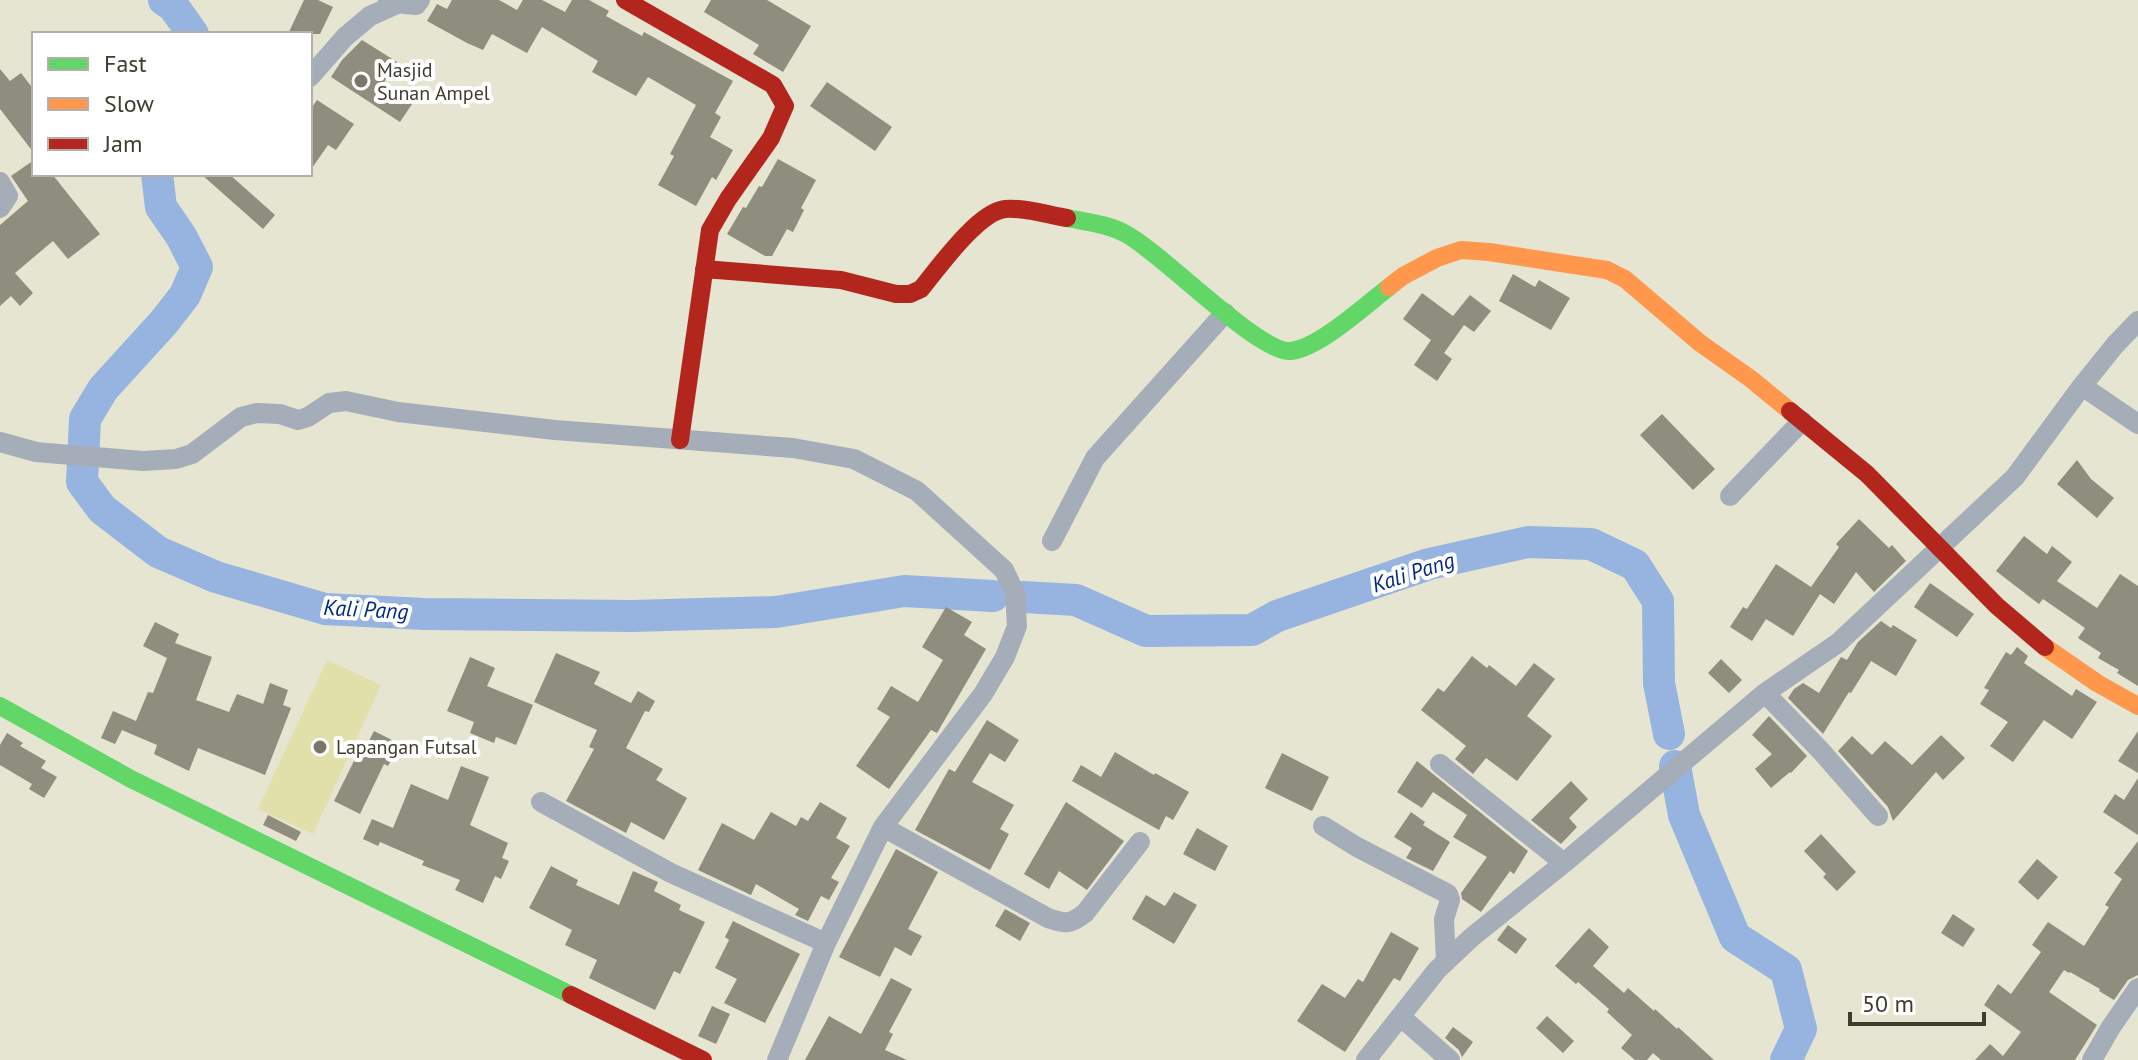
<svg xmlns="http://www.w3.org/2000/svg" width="2138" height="1060" font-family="'PT Sans',sans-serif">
<rect width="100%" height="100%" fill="#e5e5d2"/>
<path fill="#e1e0aa" d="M327,660L381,685L313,834L258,809Z"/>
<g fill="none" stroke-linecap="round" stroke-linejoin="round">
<path stroke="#97b3e0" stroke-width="32" d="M164,0L173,6L193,34
M157,174L161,207L181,236L197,267L185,295L164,322L103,389L85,419L82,482L102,509L158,552L216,577L325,609L424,614L632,616L776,612L904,591L993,596
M1023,597L1076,600L1146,631L1252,630L1277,616L1429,564L1528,542L1591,544L1635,565L1658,601L1659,683L1669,734
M1675,766L1684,815L1735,937L1786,970L1801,1029L1786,1060"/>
</g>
<path fill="#8e8d7e" d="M304,0H318L333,7L320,34H288Z
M452,0H499L517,10L523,0H542L565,12L572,0H589L609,11L606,16L642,36L644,32L733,81L715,113L721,117L710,137L733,150L716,180L712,177L696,206L658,185L674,156L670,154L696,105L648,77L636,96L592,72L598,61L542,27L527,53L492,34L483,50L467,43L427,21L437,4L447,9Z
M711,0H767L811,26L783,72L753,54L759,45L704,12Z
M362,40L397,62L383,84L412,104L400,122L331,77L342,60Z
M0,69L10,81L21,73L34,90V153L0,109Z
M827,82L892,127L875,151L810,106Z
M317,100L354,124L336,150L328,145L310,171V110Z
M778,159L816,180L801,208L804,210L793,232L787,229L772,256H765L727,234L743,207L746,208L759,186L762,187Z
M34,160V174H52L100,234L68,259L53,241L15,273L33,293L20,306L11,296L0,306V225L28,201L11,176Z
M201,174H229L275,215L263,229Z
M1513,274L1535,287L1539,280L1570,298L1551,330L1499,301Z
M1422,293L1453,316L1470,295L1491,311L1474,332L1464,325L1444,353L1452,359L1437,381L1414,365L1431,340L1403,319Z
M1662,414L1715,469L1693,490L1640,435Z
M2077,460L2091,479L2114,498L2097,518L2057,484Z
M1859,519L1889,548L1892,545L1906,561L1874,592L1856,572L1834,604L1820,594L1793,636L1766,619L1752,641L1730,627L1743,607L1747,609L1776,564L1811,587L1839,547L1836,544Z
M2024,536L2047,554L2052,546L2072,562L2057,581L2097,608L2120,574L2138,586V686L2117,673L2119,670L2098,658L2101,653L2078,638L2085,628L2043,599L2039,604L1996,571Z
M1930,583L1974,614L1957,637L1914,607Z
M946,607L972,622L964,635L986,649L937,733L931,730L889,789L856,766L890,717L877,709L891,686L918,702L943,660L922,647Z
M1881,621L1891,628L1893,625L1917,640L1896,676L1871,661L1851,693L1849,692L1823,734L1788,698L1794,689L1803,683L1819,693L1841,657L1847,660L1858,642Z
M155,622L179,634L175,643L212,657L196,700L229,712L237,694L263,704L270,683L288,690L283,705L291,708L265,775L198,748L189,771L154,754L157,745L122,730L115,744L101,738L113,711L136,721L148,692L153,693L167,658L143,646Z
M2017,647L2028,656L2024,663L2072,696L2076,689L2097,702L2072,739L2044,720L2013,762L1990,746L2008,722L1980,704L1989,690L1984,688L2006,652L2011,655Z
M556,653L600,672L594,684L631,703L638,691L655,701L649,712L645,711L626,748L663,769L656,780L687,798L664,840L631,822L626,833L566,801L594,749L589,747L597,730L534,702Z
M1472,656L1487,668L1489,665L1516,686L1534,663L1555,679L1527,716L1552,736L1517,781L1486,758L1473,774L1455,759L1466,746L1421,710L1438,688L1444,692Z
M470,657L495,668L487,686L533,705L516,745L496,737L494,743L470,733L474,722L447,711Z
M1721,659L1742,680L1729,693L1708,673Z
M1769,716L1807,756L1791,773L1790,772L1771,788L1755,769L1772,754L1752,735Z
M987,720L1019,740L1005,762L990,753L972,782L1014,805L1000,829L1009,834L990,870L915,830L949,769L955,772Z
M374,731L400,744L388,766L384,764L360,814L334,801L358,753L362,755Z
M2138,731V773L2118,761Z
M7,733L23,743L20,746L46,761L41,768L57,777L44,798L29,789L32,784L0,765V745Z
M1941,735L1965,758L1943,780L1936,772L1893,821L1888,807L1838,751L1852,736L1872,755L1885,741L1912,765Z
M1115,752L1154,775L1155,773L1189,792L1173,820L1166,816L1159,830L1072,781L1081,765L1101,777Z
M1282,753L1329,777L1312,811L1265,788Z
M1417,761L1528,851L1514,874L1510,871L1481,912L1462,899L1461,893L1487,857L1453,837L1467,815L1433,792L1422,808L1397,792Z
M461,766L489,777L470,825L508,843L502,858L509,861L501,879L495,876L483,903L455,890L460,880L422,865L424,861L380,842L378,846L363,839L372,819L393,828L411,784L448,800Z
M2138,778V835L2103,812L2115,794L2124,800Z
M1571,781L1588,799L1569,818L1577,827L1561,844L1531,820Z
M820,802L847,818L836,838L850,846L831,878L839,882L829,900L821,896L808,921L795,915L799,909L756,884L751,895L698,870L722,823L754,840L771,812L796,826L801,817L808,821Z
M1066,802L1124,841L1087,890L1059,871L1049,889L1024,874Z
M1411,812L1425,822L1423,825L1450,842L1433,871L1406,858L1412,848L1394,837Z
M268,815L301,832L296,841L263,825Z
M1197,828L1228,846L1215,871L1183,854Z
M1821,834L1856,872L1837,891L1823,877L1826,874L1804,851Z
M2138,841V975L2128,980L2114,1000L2099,991L2100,989L2070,972L2069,973L2064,970L2049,992L2097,1025L2075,1060H1975L1990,1044L2003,1056L2021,1032L1984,1005L1998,984L2011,994L2041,952L2032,945L2048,922L2084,946L2109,907L2105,905L2122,879L2114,873Z
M896,849L938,872L908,929L922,936L911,956L895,947L880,977L839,957Z
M2037,859L2058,877L2038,900L2018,882Z
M551,866L578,880L576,885L619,905L633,871L658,882L654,891L681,905L679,910L705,922L680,974L674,971L655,1010L589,978L597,960L565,945L572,930L529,908Z
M1174,892L1197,905L1174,944L1132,919L1146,895L1165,906Z
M1005,909L1030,923L1020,941L995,926Z
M1953,914L1975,929L1963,947L1941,933Z
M733,921L800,954L765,1023L724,1003L737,979L715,968L729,940L725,937Z
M1508,925L1527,939L1516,954L1497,940Z
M1589,928L1609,947L1593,966L1624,993L1628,988L1654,1011L1655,1009L1677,1029L1678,1027L1714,1060H1661L1653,1053L1647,1060H1635L1621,1048L1632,1035L1607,1012L1609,1009L1578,982L1576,984L1555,966Z
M1391,932L1419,948L1400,981L1394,978L1345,1052L1297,1021L1322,984L1345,998L1358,979L1363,982Z
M891,978L912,989L889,1032L893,1034L885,1050L907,1060H805L829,1016L861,1034Z
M712,1006L730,1014L716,1044L698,1036Z
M1547,1016L1574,1041L1563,1053L1536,1028Z
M1453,1027L1473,1042L1462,1057L1459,1050L1445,1038Z"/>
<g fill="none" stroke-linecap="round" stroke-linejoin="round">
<path stroke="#a5adb9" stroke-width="20" d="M388,0L404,4L416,5L420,0
M310,77L345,37L370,16L399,3
M0,182L8,196L0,208
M2082,386L2138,424
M0,442L36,452L143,461L176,459L192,454L241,417L257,413L280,414L298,420L308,417L329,403L346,401L398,412L555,430L793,448L854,459L917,491L1004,570L1015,593L1017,626L1005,657L983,694L883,827L826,943L777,1060
M1730,496L1802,421
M1052,541L1095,458L1225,313
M1765,693L1821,751L1878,816
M1440,764L1564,863
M541,802L671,873L826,943
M1323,826L1357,847L1448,894L1450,900L1444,919L1446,962
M883,827L1048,918C1065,924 1070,925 1085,913L1140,842
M1401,1017L1450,1060
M1366,1060L1437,970L1472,937L1564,863L1765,693L1838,643L2015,477L2082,386L2115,345L2138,321
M2092,1060L2111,1027L2138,988"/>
<path stroke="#63d668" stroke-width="18" d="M1067,218C1087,222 1108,224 1126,234C1162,253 1259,354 1291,351C1319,348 1366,305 1389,287
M0,706L131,779L571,995"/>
<path stroke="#ff974d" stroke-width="18" d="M1389,287L1403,276L1437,258L1461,250L1489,252L1607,270L1625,279L1700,343L1751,379L1790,411
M2045,647L2097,683L2138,706"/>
<path stroke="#b3261e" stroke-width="18" d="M625,0L773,85L785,106L771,138L728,199L710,230L680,440
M704,269L841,280L896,294H910L921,289C939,267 978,212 1005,209C1022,207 1049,215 1067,218
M1790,411L1867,474L1997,606L2045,647
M571,995L703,1060"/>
</g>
<g fill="#787868" stroke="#fff" stroke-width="3">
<circle cx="361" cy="81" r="8"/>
<circle cx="320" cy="747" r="8"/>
</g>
<g text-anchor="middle" stroke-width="8" stroke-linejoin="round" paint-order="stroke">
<g font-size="20" fill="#3d3d2f" stroke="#fff" text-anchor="start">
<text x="377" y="77">Masjid<tspan x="377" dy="23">Sunan Ampel</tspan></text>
<text x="336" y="754">Lapangan Futsal</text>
</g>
<g font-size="22" font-style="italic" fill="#042a7e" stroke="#fff">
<text transform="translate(1413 572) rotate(-18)" y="8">Kali Pang</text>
<text transform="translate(366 609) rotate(3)" y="8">Kali Pang</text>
</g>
</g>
<rect x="32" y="32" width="280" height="144" fill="#ffffff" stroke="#b1b1ac" stroke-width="2"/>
<rect x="48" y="58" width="40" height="12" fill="#63d668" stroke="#b1b1ac" stroke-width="2"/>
<text x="104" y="72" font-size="24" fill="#3d3d2f">Fast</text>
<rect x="48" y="98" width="40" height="12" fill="#ff974d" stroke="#b1b1ac" stroke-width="2"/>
<text x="104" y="112" font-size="24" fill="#3d3d2f">Slow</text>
<rect x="48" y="138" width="40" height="12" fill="#b3261e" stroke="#b1b1ac" stroke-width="2"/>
<text x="104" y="152" font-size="24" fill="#3d3d2f">Jam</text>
<path d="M1850 1012v12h134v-12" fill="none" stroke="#3d3d2f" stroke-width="4"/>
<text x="1862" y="1012" font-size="24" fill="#3d3d2f" stroke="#ffffff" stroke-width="6" paint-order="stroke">50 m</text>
</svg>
